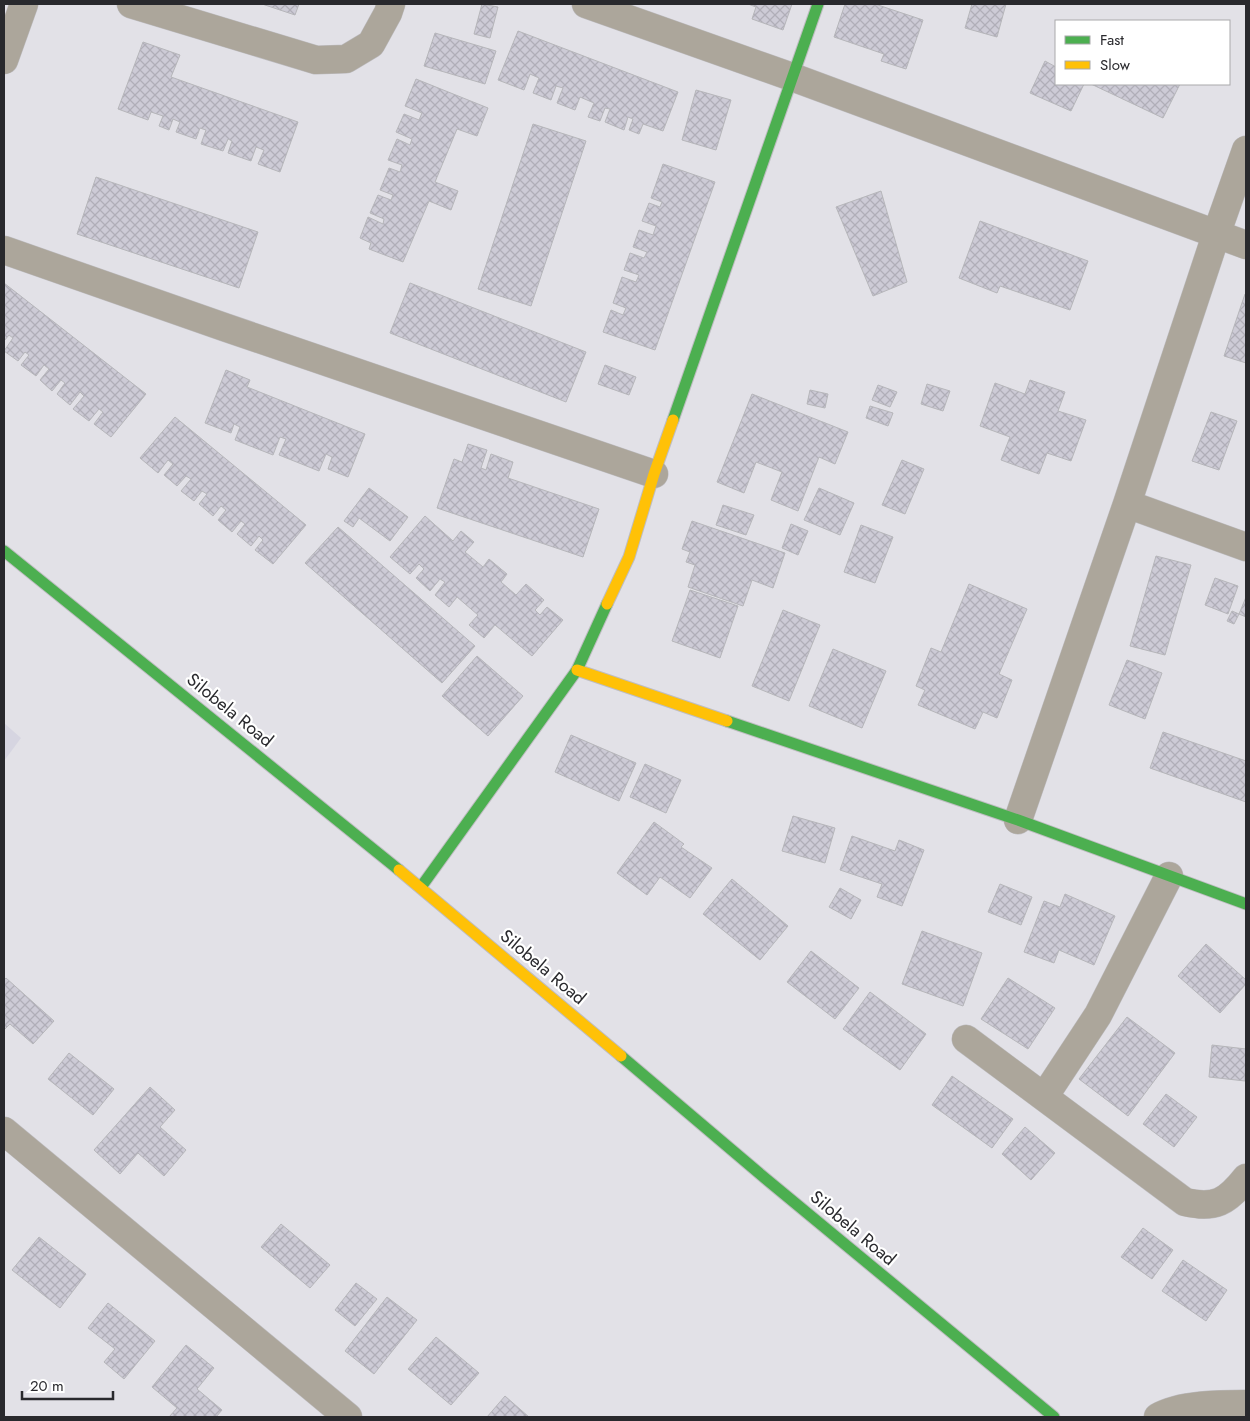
<svg xmlns="http://www.w3.org/2000/svg" width="1250" height="1421" font-family="Jost,sans-serif">
<defs>
<pattern id="building-cross-hatch" width="8" height="8" patternUnits="userSpaceOnUse" patternTransform="scale(1.25)"><rect width="8" height="8" fill="#cdcbd6"/><path d="M0 0l8 8M0 8l8-8" fill="none" stroke="#b0aeb8"/></pattern>
</defs>
<rect width="100%" height="100%" fill="#e2e1e7"/>
<path fill="#d6d5e1" d="M4,723L21,738L4,761Z"/>
<path fill="url(#building-cross-hatch)" stroke="#b6b6ba" d="M262,4H299L295,15Z
M482,4L498,7L490,38L474,34Z
M748,4H792L783,30L752,19L756,7Z
M845,4H875L923,20L906,69L881,61L884,54L834,37Z
M972,4H1006L997,37L965,28Z
M518,31L678,92L663,131L643,124L639,134L629,130L633,119L628,117L624,130L605,122L610,109L605,108L600,121L588,117L594,103L580,97L575,110L557,103L563,88L556,86L551,100L533,93L539,78L530,74L524,90L498,80Z
M435,33L496,51L485,84L424,66Z
M143,42L180,55L171,77L298,122L280,172L258,164L264,150L256,147L251,161L228,153L232,141L228,139L223,151L201,144L206,130L200,128L196,139L176,132L180,122L173,119L169,130L159,126L163,116L151,112L148,120L118,109Z
M1045,61L1056,67V84H1084L1071,111L1030,93Z
M416,79L488,108L477,136L457,129L435,182L458,191L451,210L429,201L403,262L369,249L371,243L360,238L368,217L383,224L384,219L370,213L378,195L391,200L393,195L380,190L389,168L400,172L402,165L388,160L397,139L410,145L412,139L396,132L404,114L419,120L422,113L405,106Z
M1091,84H1180L1163,118Z
M696,90L731,100L716,150L682,140Z
M533,124L586,141L531,306L478,289Z
M663,164L715,182L655,350L603,332L611,310L623,315L626,308L613,303L622,277L636,282L639,275L624,270L630,253L644,258L647,252L633,247L639,230L653,235L656,226L642,221L649,203L660,207L662,202L651,198Z
M96,177L258,232L239,288L77,234Z
M881,191L907,282L873,296L836,207Z
M980,221L1088,261L1070,310L1000,286L997,293L959,278Z
M4,283L146,394L111,437L94,424L103,412L99,409L89,421L73,409L84,396L80,392L70,405L57,394L65,383L61,380L52,391L40,380L49,369L44,365L36,376L21,365L29,355L25,352L18,361L4,351L13,338L9,335L4,341Z
M410,283L586,352L566,402L390,333Z
M1245,294H1246V363L1224,356Z
M605,365L636,377L629,395L598,384Z
M226,370L250,380L247,387L365,434L348,477L328,469L332,457L326,454L319,471L279,455L286,439L280,437L273,455L235,440L240,427L234,424L231,433L205,423Z
M1030,380L1065,392L1058,411L1086,420L1071,461L1047,453L1039,474L1001,460L1010,437L980,426L995,383L1025,394Z
M927,384L950,391L943,411L921,404Z
M878,385L897,392L890,407L872,400Z
M810,390L828,394L825,408L807,404Z
M752,394L848,432L835,464L819,457L798,511L771,500L782,472L756,462L744,493L717,482Z
M870,406L893,413L888,426L866,418Z
M1211,412L1237,421L1219,470L1192,461Z
M175,417L306,525L273,564L255,550L263,540L259,536L251,546L237,534L245,524L241,521L232,532L218,520L226,510L221,506L213,516L199,504L207,494L202,491L194,501L181,491L191,479L186,476L177,486L164,475L173,464L168,460L158,473L140,458Z
M468,444L487,450L481,468L486,470L491,454L513,462L508,478L599,509L583,557L437,508L454,459L462,462Z
M902,460L924,469L905,514L882,505Z
M369,488L408,517L390,541L359,518L353,527L344,521Z
M819,488L854,503L840,535L804,520Z
M723,505L754,515L746,535L716,525Z
M425,516L453,541L461,531L474,542L465,552L483,567L489,559L507,574L501,582L516,595L526,584L544,600L535,610L540,615L547,607L563,620L532,656L495,625L484,638L469,625L478,615L457,597L449,607L435,595L445,582L440,579L430,591L416,578L424,569L419,564L410,574L390,557Z
M692,521L785,553L773,588L752,580L743,606L688,587L695,565L686,562L690,552L682,549Z
M791,524L808,531L798,555L782,548Z
M861,525L893,537L875,583L844,572Z
M338,527L475,646L442,683L305,563Z
M1156,556L1191,565L1165,655L1130,646Z
M1215,578L1238,586L1228,614L1205,605Z
M969,584L1027,609L999,674L1012,680L997,718L983,712L975,729L918,705L925,690L916,686L931,648L941,652Z
M690,590L738,606L720,658L672,641Z
M1246,597V617L1239,614Z
M783,610L820,625L789,701L752,686Z
M1232,611L1239,614L1234,624L1227,621Z
M833,649L886,671L862,728L809,706Z
M477,656L523,696L488,736L442,696Z
M1127,660L1162,673L1145,719L1109,705Z
M1163,732L1246,761V802L1150,768Z
M571,735L636,763L619,801L555,772Z
M645,764L681,780L666,813L630,797Z
M793,816L835,828L825,863L782,851Z
M654,822L684,844L681,847L712,868L690,898L660,877L647,895L617,873Z
M852,836L895,851L899,840L924,850L902,906L877,897L882,884L840,870Z
M732,879L788,926L760,960L703,914Z
M1000,884L1032,897L1021,925L988,912Z
M840,888L861,900L851,919L829,907Z
M1065,894L1115,916L1094,965L1059,950L1054,963L1024,952L1044,901L1060,907Z
M922,931L982,953L963,1006L902,984Z
M1206,944L1246,980V984L1220,1013L1178,976Z
M811,951L859,988L835,1019L787,982Z
M6,978L54,1021L33,1044L10,1024L4,1030V980Z
M1008,978L1055,1008L1028,1049L981,1019Z
M870,992L926,1034L900,1070L843,1029Z
M1127,1017L1175,1053L1128,1116L1079,1079Z
M1212,1045L1246,1049L1245,1081L1209,1077Z
M69,1053L114,1089L93,1115L48,1079Z
M952,1076L1013,1119L992,1148L932,1105Z
M150,1087L175,1110L160,1127L186,1150L164,1176L138,1153L120,1174L94,1150Z
M1166,1094L1197,1117L1174,1147L1143,1124Z
M1025,1127L1055,1153L1031,1180L1002,1154Z
M281,1224L330,1265L310,1288L261,1247Z
M1143,1228L1173,1250L1152,1279L1121,1257Z
M39,1237L86,1274L60,1308L12,1270Z
M1183,1260L1227,1290L1206,1321L1162,1291Z
M356,1283L377,1299L355,1326L335,1310Z
M387,1297L417,1320L374,1374L345,1351Z
M108,1303L155,1341L124,1379L104,1362L115,1349L88,1328Z
M436,1337L479,1373L451,1405L408,1369Z
M186,1345L214,1368L197,1389L222,1410L216,1417H169L177,1408L152,1387Z
M505,1396L529,1417H487Z"/>
<g fill="none" stroke-linecap="round" stroke-linejoin="round">
<g stroke="#bebdc1" stroke-width="29">
<path id="street" d="M131,4L316,60L346,59L371,44L388,13L391,4
M586,4L792,77L1246,245
M4,60L24,4
M4,250L224,327L654,474
M1127,504L1246,547
M1018,820L1127,504L1216,235L1246,150
M966,1039L1185,1202C1215,1209 1227,1202 1246,1178
M1044,1097L1098,1015L1169,876
M4,1131L348,1417
M1158,1417C1180,1404 1221,1404 1246,1404"/>
</g>
<g stroke="#bebdc1" stroke-width="13">
<path id="fast" d="M673,420L818,4
M4,551L399,870
M727,721L1018,820L1246,904
M421,887L577,670L607,604
M621,1056L766,1179L1054,1417"/>
</g>
<g stroke="#bebdc1" stroke-width="13">
<path id="slow" d="M607,604L629,557L654,474L673,420
M577,670L727,721
M399,870L621,1056"/>
</g>
<use href="#street" stroke="#aca69b" stroke-width="28"/>
<use href="#fast" stroke="#4caf50" stroke-width="11"/>
<use href="#slow" stroke="#ffc107" stroke-width="11"/>
</g>
<g text-anchor="middle" stroke-width="4.5" stroke-linejoin="round" paint-order="stroke">
<g font-size="18" fill="#29292d" stroke="#fff">
<text transform="translate(230 710) rotate(39)" y="6">Silobela Road</text>
<text transform="translate(543 967) rotate(40)" y="6">Silobela Road</text>
<text transform="translate(853 1228) rotate(40)" y="6">Silobela Road</text>
</g>
</g>
<rect width="1250" height="1421" fill="none" stroke="#29292d" stroke-width="10"/>
<rect x="1055" y="20" width="175" height="65" fill="#ffffff" stroke="#a9a9ab"/>
<rect x="1065" y="36" width="25" height="8" fill="#4caf50" stroke="#a9a9ab"/>
<text x="1100" y="45" font-size="15" fill="#29292d">Fast</text>
<rect x="1065" y="61" width="25" height="8" fill="#ffc107" stroke="#a9a9ab"/>
<text x="1100" y="70" font-size="15" fill="#29292d">Slow</text>
<path d="M22 1391v8h91v-8" fill="none" stroke="#29292d" stroke-width="2.5"/>
<text x="30" y="1391" font-size="15" fill="#29292d" stroke="#ffffff" stroke-width="4" paint-order="stroke">20 m</text>
</svg>
